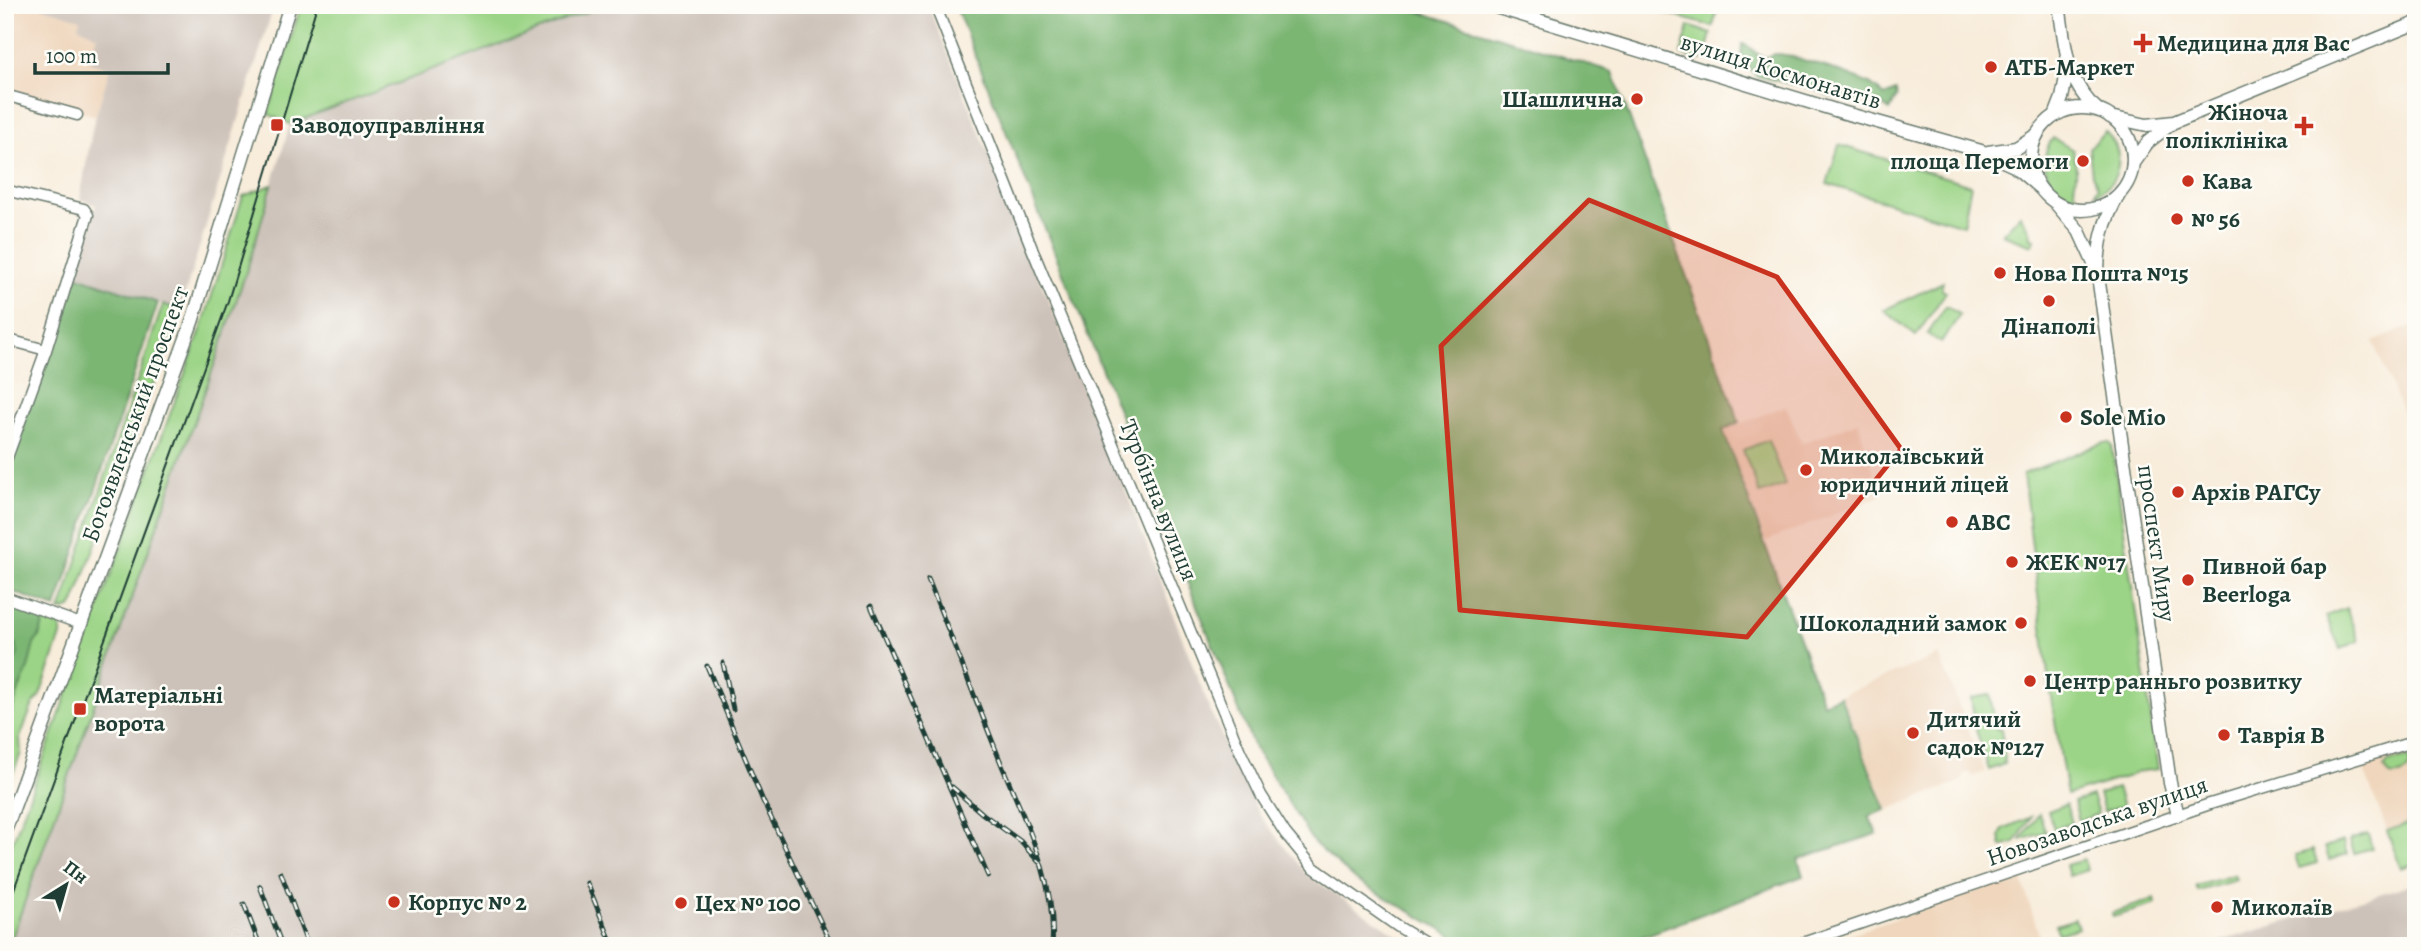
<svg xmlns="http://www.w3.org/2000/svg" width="2421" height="951" font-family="Alegreya,serif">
<rect width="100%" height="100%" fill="#fdfcf7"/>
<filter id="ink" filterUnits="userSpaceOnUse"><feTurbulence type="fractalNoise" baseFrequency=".0143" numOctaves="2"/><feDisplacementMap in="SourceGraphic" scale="14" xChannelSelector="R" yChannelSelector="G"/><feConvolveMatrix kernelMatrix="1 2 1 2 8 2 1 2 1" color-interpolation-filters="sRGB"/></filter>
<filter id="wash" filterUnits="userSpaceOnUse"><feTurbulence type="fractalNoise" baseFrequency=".00686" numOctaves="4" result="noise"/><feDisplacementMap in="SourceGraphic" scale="28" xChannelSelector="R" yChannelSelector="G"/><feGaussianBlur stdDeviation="1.57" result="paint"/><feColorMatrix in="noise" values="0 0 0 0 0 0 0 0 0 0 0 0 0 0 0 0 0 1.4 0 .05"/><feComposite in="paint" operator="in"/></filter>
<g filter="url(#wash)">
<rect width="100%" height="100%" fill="#f8ecda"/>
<path fill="#efd6bc" d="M5,5H34L80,19L97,36L110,68L96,116L5,90Z
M2416,324V443L2373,342Z
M1786,406L1802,443L1858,422L1881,496L1766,541L1724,430Z
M1939,655L1985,772L1973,776L1969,772L1964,774L1962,781L1887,810L1841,695Z
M2416,749V821L2387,831L2362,765Z
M2021,876L2041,941L2026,946H1816Z"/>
<path fill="#cdc2b9" d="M34,5H274L180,310L75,275L96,205L80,199L93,125L110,69L89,61L97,36L78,26L80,19Z
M605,5H928L1123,484L1212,715L1259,814L1307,875L1414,946H9L248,266L290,124Z
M2416,883V946H2204L2255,931Z"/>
<path fill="#9bd486" stroke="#5d885d" stroke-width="2" d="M301,5H605L290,124L268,114Z
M1639,5H1718L1713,27Z
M1689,26L1711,34L1705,56L1701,60L1681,54Z
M2105,131C2126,152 2122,183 2094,195L2098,186L2092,175L2089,148Z
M2053,138L2073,150C2074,158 2077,168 2076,175C2075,186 2071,189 2080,198C2051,194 2034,163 2053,138Z
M1839,145L1971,185L1963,225L1827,184Z
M272,185L248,266L224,337L9,946H5V863L202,327L243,196Z
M2020,215L2030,230L2031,238L2035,239L2033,245L2002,234Z
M1943,282L1941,290L1946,292L1916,336L1884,310Z
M163,304L180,310L75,601L71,608L60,611Z
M1946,306L1960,315L1941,343L1927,334Z
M1768,440L1785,485L1760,494L1743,450Z
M2103,443H2109L2112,445L2158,769L2136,772L2129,776L2067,795L2050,691L2023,474Z
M5,601L52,619C60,623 62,627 61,636L39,698L33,704L20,738L21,753L5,794Z
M2346,608L2359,641L2340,649L2326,616Z
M1990,695L1996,729H2001L2005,759L2004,764L1989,770L1977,733L1971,698Z
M2403,758L2409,759L2410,762C2409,773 2401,777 2390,775L2384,768L2388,763Z
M2117,788L2123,806L2104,812L2099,794Z
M2092,796L2098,814L2079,821L2074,802Z
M2066,804L2072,823L2054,829L2048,811Z
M2039,814L2046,832L2021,840V839Z
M2031,817L2015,843L2002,847L2000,836L2003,829Z
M2416,821V863L2401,868L2387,831Z
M2368,834L2372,848L2354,853L2350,840Z
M2343,841L2347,854L2329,860L2325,847Z
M2313,850L2317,863L2299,868L2295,855Z
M2084,860L2087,870L2069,876L2066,865Z
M2234,875L2236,880L2198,891L2196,886Z
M2155,899L2156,904L2113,917L2112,913Z
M2075,919L2078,928L2058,934L2056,925Z"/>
<path fill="#7cb673" stroke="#4e7a54" stroke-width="2" d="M955,5H1397L1613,72L1739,422L1723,430L1823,703L1840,696L1886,810L1869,816L1877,834L1798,859L1803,876L1618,946H1471L1357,881L1313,842L1253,745Z
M1742,44C1752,46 1756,57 1766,57C1770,57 1773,54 1776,54C1794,55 1851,75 1867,83C1874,86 1879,91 1885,96L1896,91L1897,97L1890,110L1873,101H1855L1830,96L1813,89L1756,76L1741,59Z
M75,275L158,303L56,608L5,589V476Z
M7,602L38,614L44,621L39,637L34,644L27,672L20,687L5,732V694L9,680V671L18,653L16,645L9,650L5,647Z"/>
</g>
<g filter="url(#ink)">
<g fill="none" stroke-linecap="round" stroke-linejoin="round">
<g stroke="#6b7a6e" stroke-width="13">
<path id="minor" d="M935,5L1033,251L1240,751L1261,795L1285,833L1313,867L1397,926L1430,946
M5,95L77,115
M5,190L84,209L88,215L46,350L5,463
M5,339L46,350
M5,597L81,624
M1794,946L2210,804L2416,741"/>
</g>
<g stroke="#6b7a6e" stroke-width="15">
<path id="major" d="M1489,5L1845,113L1981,151L2014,166L2041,189
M2059,5C2065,43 2066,85 2098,110
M2031 159a51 51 0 1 1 102 0a51 51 0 1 1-102 0Z
M2055,116L2062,98L2068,67
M2110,117L2147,125L2174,122L2416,23
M1988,152L2016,148L2036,135
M2133,163L2148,142L2171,124
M2120,193C2103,221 2098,244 2098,276L2170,783L2178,815
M2057,205L2079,231L2095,266
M5,831L192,322L290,5"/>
</g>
<use href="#minor" stroke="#fff" stroke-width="10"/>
<use href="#major" stroke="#fff" stroke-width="12"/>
<path stroke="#1f3d34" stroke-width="2" d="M5,914L228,301L317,5"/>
<g stroke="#1f3d34" stroke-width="5">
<path id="rail" d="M928,579C953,641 977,702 1001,763C1025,822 1057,881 1052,946
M871,606L988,876
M723,663L733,709
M707,666L763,801L832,946
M952,787L983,814L1020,841L1039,862
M281,873L308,946
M587,883L613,946
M260,886L282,946
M244,904L260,946
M2404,946L2416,942"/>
</g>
<use href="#rail" stroke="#fdfcf7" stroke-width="2.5" stroke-dasharray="8" stroke-linecap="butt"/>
</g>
</g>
<path fill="#c8321e" fill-opacity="0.2" stroke="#c8321e" stroke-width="5" stroke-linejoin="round" d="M1589,200L1777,277L1901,449L1747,637L1460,610L1441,346Z"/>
<g fill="#c8321e" stroke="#fdfcf7" stroke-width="2.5">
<path d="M2139.5 32.5h7v7h7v7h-7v7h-7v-7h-7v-7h7z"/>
<circle cx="1991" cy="67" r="7"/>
<circle cx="1637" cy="99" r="7"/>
<rect x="270" y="118" width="14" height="14" rx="3.5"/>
<path d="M2300.5 115.5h7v7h7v7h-7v7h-7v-7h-7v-7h7z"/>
<circle cx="2083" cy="161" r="7"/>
<circle cx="2188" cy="181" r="7"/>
<circle cx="2177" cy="219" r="7"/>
<circle cx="2000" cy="273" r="7"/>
<circle cx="2049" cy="301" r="7"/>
<circle cx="2066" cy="417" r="7"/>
<circle cx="1806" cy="470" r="7"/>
<circle cx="2178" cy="492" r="7"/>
<circle cx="1952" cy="522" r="7"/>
<circle cx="2012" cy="562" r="7"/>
<circle cx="2188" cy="580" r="7"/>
<circle cx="2021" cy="623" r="7"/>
<circle cx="2030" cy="681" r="7"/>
<rect x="73" y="702" width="14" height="14" rx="3.5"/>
<circle cx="1913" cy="733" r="7"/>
<circle cx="2224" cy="735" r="7"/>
<circle cx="394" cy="902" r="7"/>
<circle cx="681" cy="903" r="7"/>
<circle cx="2217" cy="907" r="7"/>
</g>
<g text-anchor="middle" stroke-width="5" stroke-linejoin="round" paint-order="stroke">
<g font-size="24" font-weight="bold" fill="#1f3d34" stroke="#fdfcf7" text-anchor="start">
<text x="2157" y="51">Медицина для Вас</text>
<text x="2005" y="75">АТБ-Маркет</text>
<text x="1623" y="107" text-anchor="end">Шашлична</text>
<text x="2288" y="120" text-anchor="end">Жіноча<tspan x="2288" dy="28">поліклініка</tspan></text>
<text x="291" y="133">Заводоуправління</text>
<text x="2069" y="169" text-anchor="end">площа Перемоги</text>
<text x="2202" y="189">Кава</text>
<text x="2191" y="227">№ 56</text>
<text x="2014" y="281">Нова Пошта №15</text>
<text x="2049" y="334" text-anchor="middle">Дінаполі</text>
<text x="2080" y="425">Sole Mio</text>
<text x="1820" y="464">Миколаївський<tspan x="1820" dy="28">юридичний ліцей</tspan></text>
<text x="2192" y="500">Архів РАГСу</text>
<text x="1966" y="530">ABC</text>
<text x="2026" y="570">ЖЕК №17</text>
<text x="2202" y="574">Пивной бар<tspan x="2202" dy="28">Beerloga</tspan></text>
<text x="2007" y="631" text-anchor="end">Шоколадний замок</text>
<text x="2044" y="689">Центр ранньго розвитку</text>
<text x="94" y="703">Матеріальні<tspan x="94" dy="28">ворота</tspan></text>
<text x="1927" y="727">Дитячий<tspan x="1927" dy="28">садок №127</tspan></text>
<text x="2238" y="743">Таврія В</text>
<text x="408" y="910">Корпус № 2</text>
<text x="695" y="911">Цех № 100</text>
<text x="2231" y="915">Миколаїв</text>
</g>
<g font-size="24" fill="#1f3d34" stroke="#fdfcf7">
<text transform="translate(1781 71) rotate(17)" y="8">вулиця Космонавтів</text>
<text transform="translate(135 414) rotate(-70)" y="8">Богоявленський проспект</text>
<text transform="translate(1159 500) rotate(68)" y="8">Турбінна вулиця</text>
<text transform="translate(2157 543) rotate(82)" y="8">проспект Миру</text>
<text transform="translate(2097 821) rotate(-19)" y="8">Новозаводська вулиця</text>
</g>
</g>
<rect width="2421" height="951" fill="none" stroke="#fdfcf7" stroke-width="28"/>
<g transform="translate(66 885) rotate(37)" stroke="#fdfcf7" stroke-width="5" paint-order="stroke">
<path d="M0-5L12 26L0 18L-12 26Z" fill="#1f3d34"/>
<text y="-10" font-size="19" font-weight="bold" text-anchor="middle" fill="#1f3d34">Пн</text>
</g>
<path d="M35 63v10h133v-10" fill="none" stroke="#1f3d34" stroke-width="3.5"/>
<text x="46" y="63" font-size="21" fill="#1f3d34" stroke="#fdfcf7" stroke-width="5" paint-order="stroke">100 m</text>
</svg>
